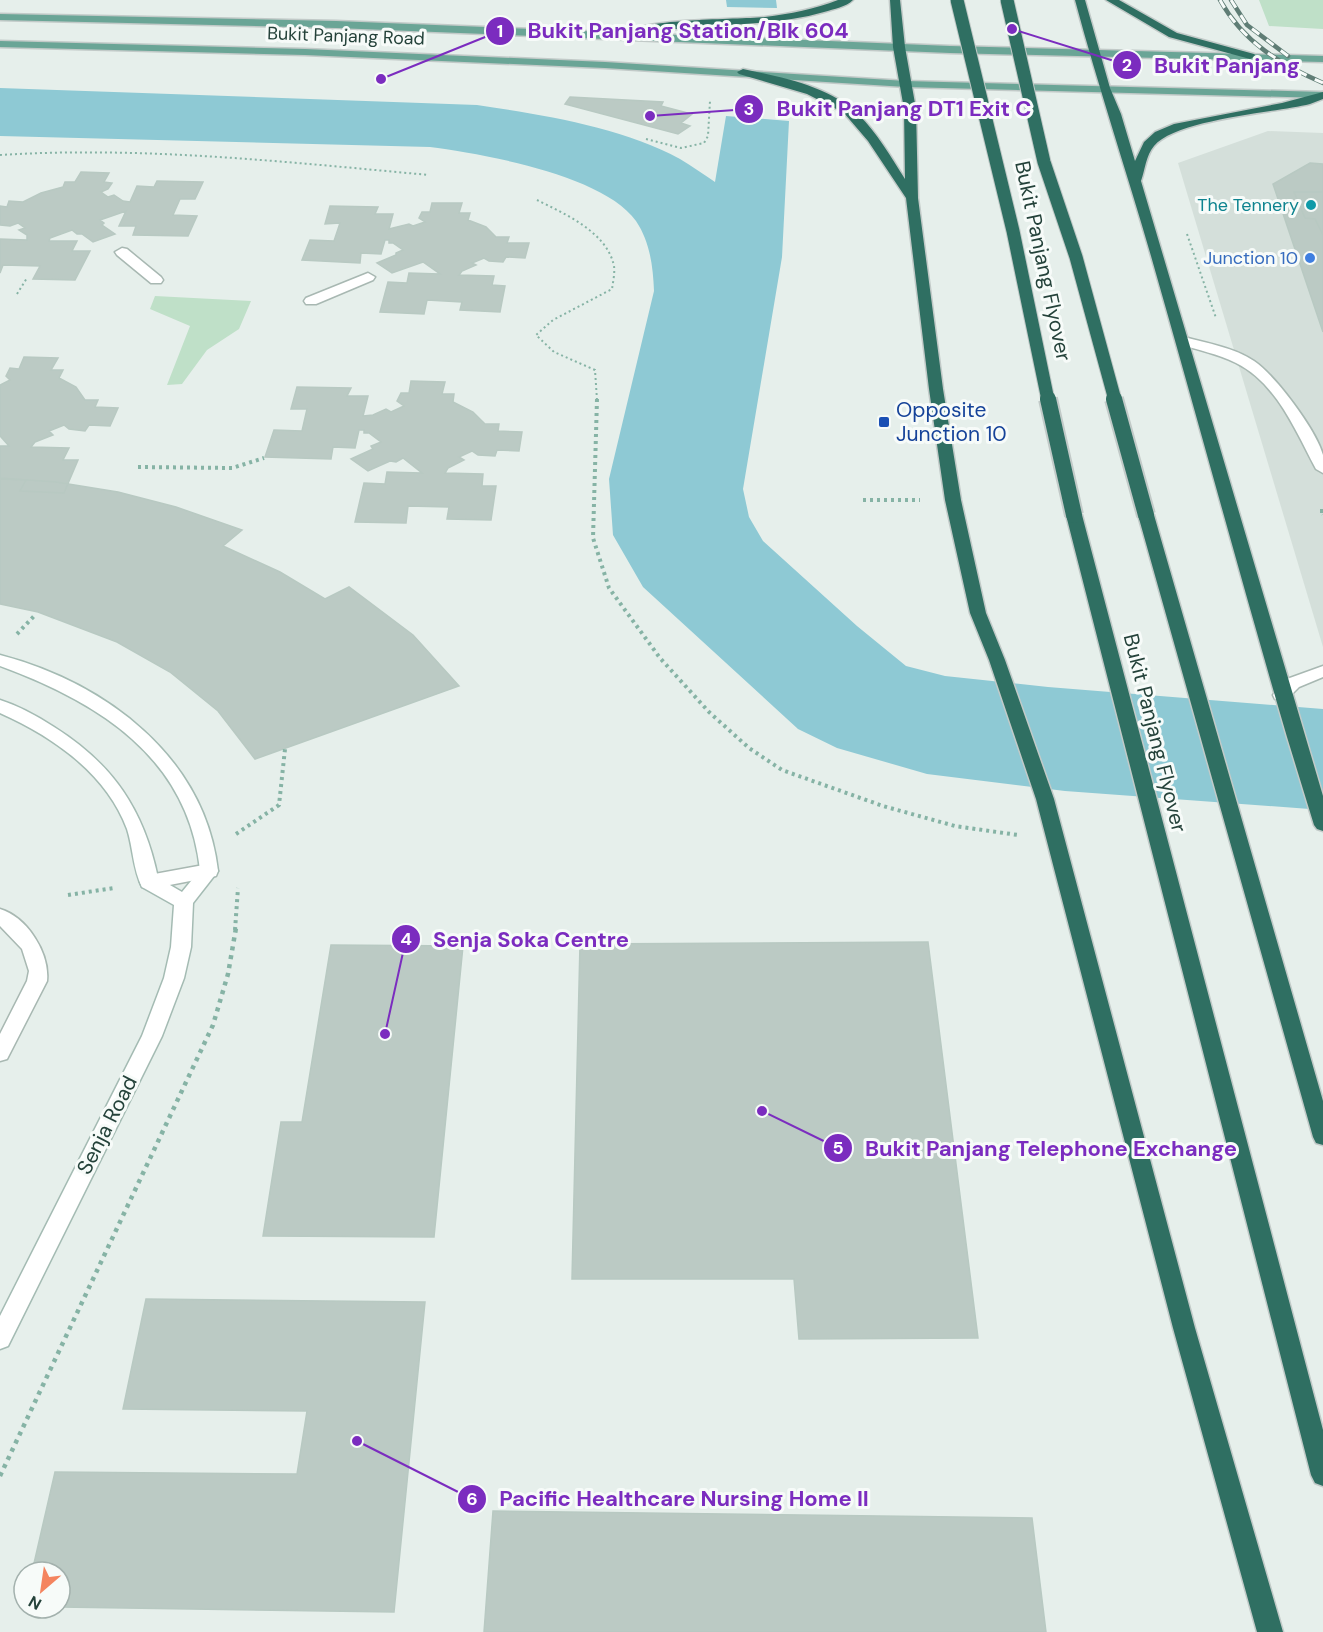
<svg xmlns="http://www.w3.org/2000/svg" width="1323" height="1632" font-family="'DM Sans',sans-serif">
<rect width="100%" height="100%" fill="#e6efeb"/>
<path fill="#d4dfda" d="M1268,131L1323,133V647L1178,163Z"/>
<path fill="#bfe0c8" d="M1259,0H1323V29L1269,26Z
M155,296L251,301L239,329L207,350L182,384L167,385L190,326L150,309Z"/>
<path fill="#8ec9d4" d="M726,0H776L777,8L727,7Z
M0,88L477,105C543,115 622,127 680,159C692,166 703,174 715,182L726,116L789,121L782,257L743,489L749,517L763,541L857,626L906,666L945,676L1048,687L1323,709V810L1065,791L927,774L837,748L798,729L643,587L613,535L609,479L654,291C653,266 650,242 636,221C604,175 483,154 430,147L0,136Z"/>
<path fill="#bbcac4" stroke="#b8c9c2" stroke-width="1.5" d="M570,97L663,102L661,106L692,114L681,123L690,126L678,134L565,104Z
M1310,163L1323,164V332L1273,184Z
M81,172L109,173L104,182L112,183L108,189L101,192L108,197L114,195L123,201L130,202L137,186L154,187L157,181L203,182L195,199H180L173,215L197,216L188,236L133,235L136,226H119L126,211L100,220L104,223L102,225L115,234L93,242L82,234H77L72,230L50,238L49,241H77L72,251H90L75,280L33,279L40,266L3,265L0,273V239L27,240V235L19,230L25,228L18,223L10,226L0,225V206L7,207L9,201L23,202L41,193L63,187L65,182H75Z
M1294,192H1323V235L1315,219L1305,218Z
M432,203H462L459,213H470L468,220L486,227L496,237H509L507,243H529L525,258L506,257L503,262L489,261L484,258L472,263L476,265L462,271L459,275L494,276L492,285L505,286L500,312L460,310L462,302L427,300L424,314L380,312L388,282L407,283L409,273L440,274L423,262L392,273L377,263L396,255V253L403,250L393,243H389V240H385L381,254L361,253L360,263L302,260L310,240L334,241L340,223L325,224L330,206L378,207L375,214H393L389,229L409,224L413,226L425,222L419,218L422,212H430Z
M24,357L58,358L51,370H63L59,378L76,387L85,400H98L95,407L118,408L110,426L89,425L85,431L69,429L64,425L49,431L53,435L35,442L31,447L69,448L63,460H78L64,493L20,491L26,480L0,479V446H9L0,436V385L10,380L6,376L10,368L19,369Z
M411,381L445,382L442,394H454L453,402L473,412L485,424H499L498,431L522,432L519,451L497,450L495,456L478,455L472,451L459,457L464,460L448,468L445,473L483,474L482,486H496L491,520L447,519L449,507L408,506L406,523L355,522L364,483L385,484L387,472L422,473L403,458L396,462L390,461L368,471L351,459L373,449L371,446L381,442L369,433H364V430H359L355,448L333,447L331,459L265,457L274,430L302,431L307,409H291L297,387L351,388L347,396H368L363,416L373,415L386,409L391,412L404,406L397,401L401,393H409Z
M0,478L56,482L118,492L176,507L242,530L223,546L280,572L325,599L349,587L413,635L459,686L255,759L218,711L170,672L117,642L38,612L0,604Z
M928,942L978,1338L799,1339L794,1279H572L580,944Z
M331,945L463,946L434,1237L263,1236L281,1122H302Z
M146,1299L425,1302L394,1612L60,1607V1572H32L55,1472L297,1474L307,1411L123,1409Z
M493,1511L1032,1518L1046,1632H484Z"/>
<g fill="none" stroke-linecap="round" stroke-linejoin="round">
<g stroke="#a8b8b2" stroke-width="3">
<path id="lane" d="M122,248L127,249L161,277L163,280L161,283H151L117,255L115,252Z
M368,273L375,277L373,280L316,304H306L304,301L306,298Z
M1184,337C1207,343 1235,348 1254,361C1276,376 1316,430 1323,455C1323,460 1323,468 1323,473L1316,469C1296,432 1277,383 1236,363C1218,354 1198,350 1179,344L1177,341Z
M1323,666V677L1299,687L1287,699H1275L1273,695L1287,679Z
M209,864L216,866L218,871L216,876L149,889L142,887L140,882L142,877L149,875Z
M0,909C27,917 50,953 47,981L7,1059L0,1061V1034L27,981L29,971L22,949L0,926Z"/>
</g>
<g stroke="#a4bbb3" stroke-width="3">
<path id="secondary" d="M0,655C106,683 205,757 218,871L193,903L191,947L184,978L162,1036L8,1346L0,1349V1316L142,1036L164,978L171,947L174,905L142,887C133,870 133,847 127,829C106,773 52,736 0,713V700C19,706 37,716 54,727C113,764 144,810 158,878L182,892L200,870C188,757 98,702 0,666Z"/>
</g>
<g stroke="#c2cac8" stroke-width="3">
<path id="primary" d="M0,14L336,21L950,46L1323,56V62L950,53L336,28L0,20Z
M0,41L305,49L605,62L906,81L1323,92V98L906,87L605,68L305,55L0,47Z"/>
</g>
<g stroke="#c2cac8" stroke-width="3">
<path id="highway" d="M838,0H853C846,7 834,9 824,12C761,30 696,21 633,36L627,33C645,18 737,20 765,17C790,14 815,9 838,0Z
M890,0H900L905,47L916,109L918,198L943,389L961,500L986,613L1005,660L1054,799L1195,1328L1283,1632H1257L1173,1328L1036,799L989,660L970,613L945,500L929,389L906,198L868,141L844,113L807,94L739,74L737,72L743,69C781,77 830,86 859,115C877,133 891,157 905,179L904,109L893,47Z
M1075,0H1085L1110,88L1121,114L1135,161L1144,142L1155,132L1174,124L1282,103L1323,92V99L1310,104C1273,113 1177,119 1154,146C1146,155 1145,170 1141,181L1323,796V831L1317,829L1314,825L1287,737C1240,577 1197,416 1151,256C1126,170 1098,86 1075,0Z
M1106,0H1119L1177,33L1254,54L1256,56L1250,59L1169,37Z
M1074,510L1082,515L1323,1430V1486L1315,1483L1311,1475L1066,515Z
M1146,510L1154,515L1323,1101V1145L1316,1143L1313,1137L1138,515Z"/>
</g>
<path stroke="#86b3a5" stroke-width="2" stroke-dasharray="2 3" stroke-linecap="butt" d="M646,139L681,148L704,143L708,136L710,101
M0,155C143,146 287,162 429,175
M537,200C565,214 607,232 614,266C615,273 613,282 612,289L553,320L536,335L554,352L595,370L597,400
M1187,234L1216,318
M17,294L27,278"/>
<path stroke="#86b3a5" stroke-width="4" stroke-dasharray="3 4" stroke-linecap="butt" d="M597,399L593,538L609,588L660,658L709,712L749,748L782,770L883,806L955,826L1018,835
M138,467L232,468L264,458
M863,500H920
M1323,511H1320L1323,514
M17,634L35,615
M236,834L279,805L285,749
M68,895L114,888
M235,930L238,888"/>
<path stroke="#86b3a5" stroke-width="4.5" stroke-dasharray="4 5" stroke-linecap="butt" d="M0,1476L213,1025L228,974L236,928"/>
<use href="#lane" fill="#fff" fill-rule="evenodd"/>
<use href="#secondary" fill="#fff" fill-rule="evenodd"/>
<use href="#primary" fill="#6aa596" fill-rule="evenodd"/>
<use href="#highway" fill="#2f6f62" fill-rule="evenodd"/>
<g stroke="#5f7d75" stroke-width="4.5">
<path id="rail" d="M1220,0C1243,42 1280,64 1323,83
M1231,0L1247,25L1288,56"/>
</g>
<use href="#rail" stroke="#f7fbf9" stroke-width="3" stroke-dasharray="9" stroke-linecap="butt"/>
<g stroke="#c2cac8" stroke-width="15" stroke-linecap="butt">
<path id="highway-bridge-far1" d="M957,0L1013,231L1048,400
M1007,0L1044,162L1076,257L1115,400"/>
</g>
<g stroke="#c2cac8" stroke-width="20" stroke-linecap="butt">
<path id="highway-bridge" d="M1048,399L1074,515
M1114,399L1146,515"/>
</g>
<use href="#highway-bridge-far1" stroke="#2f6f62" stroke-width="13"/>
<use href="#highway-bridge" stroke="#2f6f62" stroke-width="16"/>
</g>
<circle fill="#0f9aa8" stroke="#f7fbf9" stroke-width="2" cx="1311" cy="205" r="6"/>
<circle fill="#3f7fe0" stroke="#f7fbf9" stroke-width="2" cx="1310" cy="258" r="6"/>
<rect fill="#1a4fb4" stroke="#f7fbf9" stroke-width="2" x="878" y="416" width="12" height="12" rx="3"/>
<g text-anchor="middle" stroke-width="6" stroke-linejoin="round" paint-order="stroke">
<g font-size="18" fill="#24423a" stroke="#f7fbf9">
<text transform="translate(346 36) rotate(2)" y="6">Bukit Panjang Road</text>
</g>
<g font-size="18" fill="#0d838f" stroke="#f7fbf9" text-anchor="end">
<text x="1299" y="211">The Tennery</text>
</g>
<g font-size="18" fill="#366cbe" stroke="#f7fbf9" text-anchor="end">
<text x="1298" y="264">Junction 10</text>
</g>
<g font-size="21" fill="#24423a" stroke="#f7fbf9">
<text transform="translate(1043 261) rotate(78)" y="7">Bukit Panjang Flyover</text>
<text transform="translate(1155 733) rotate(76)" y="7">Bukit Panjang Flyover</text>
<text transform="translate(107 1125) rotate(-63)" y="7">Senja Road</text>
</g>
<g font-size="21" fill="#164399" stroke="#f7fbf9" text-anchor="start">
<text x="896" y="417">Opposite<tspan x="896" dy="24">Junction 10</tspan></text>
</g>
</g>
<path fill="none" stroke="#7b2cbf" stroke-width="2" d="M381 79L500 31M1012 29L1127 65M650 116L749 109M385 1034L406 939M762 1111L838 1148M357 1441L472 1499"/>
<g fill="#7b2cbf" stroke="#f7fbf9" stroke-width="2">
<circle cx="381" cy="79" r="6"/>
<circle cx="1012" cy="29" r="6"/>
<circle cx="650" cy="116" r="6"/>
<circle cx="385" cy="1034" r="6"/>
<circle cx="762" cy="1111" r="6"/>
<circle cx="357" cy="1441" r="6"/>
<circle cx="500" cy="31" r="15"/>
<circle cx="1127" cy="65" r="15"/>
<circle cx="749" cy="109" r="15"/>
<circle cx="406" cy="939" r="15"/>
<circle cx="838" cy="1148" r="15"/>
<circle cx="472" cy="1499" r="15"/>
</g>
<g font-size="18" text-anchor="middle" font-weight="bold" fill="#fff">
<text x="500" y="37">1</text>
<text x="1127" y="71">2</text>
<text x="749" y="115">3</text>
<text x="406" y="945">4</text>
<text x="838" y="1154">5</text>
<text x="472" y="1505">6</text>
</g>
<g font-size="22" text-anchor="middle" font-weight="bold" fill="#7b2cbf" stroke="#f7fbf9" stroke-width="6" stroke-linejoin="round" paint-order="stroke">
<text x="688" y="38">Bukit Panjang Station/Blk 604</text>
<text x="1227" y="73">Bukit Panjang</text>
<text x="904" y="116">Bukit Panjang DT1 Exit C</text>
<text x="531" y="947">Senja Soka Centre</text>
<text x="1051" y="1156">Bukit Panjang Telephone Exchange</text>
<text x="684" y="1506">Pacific Healthcare Nursing Home II</text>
</g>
<g transform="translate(42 1590) rotate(209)"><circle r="28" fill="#f7fbf9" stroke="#a3b1ad" stroke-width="1.5"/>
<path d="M0-4.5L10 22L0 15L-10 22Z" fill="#f4845f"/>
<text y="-9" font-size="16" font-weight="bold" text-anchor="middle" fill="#24423a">N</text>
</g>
</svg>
